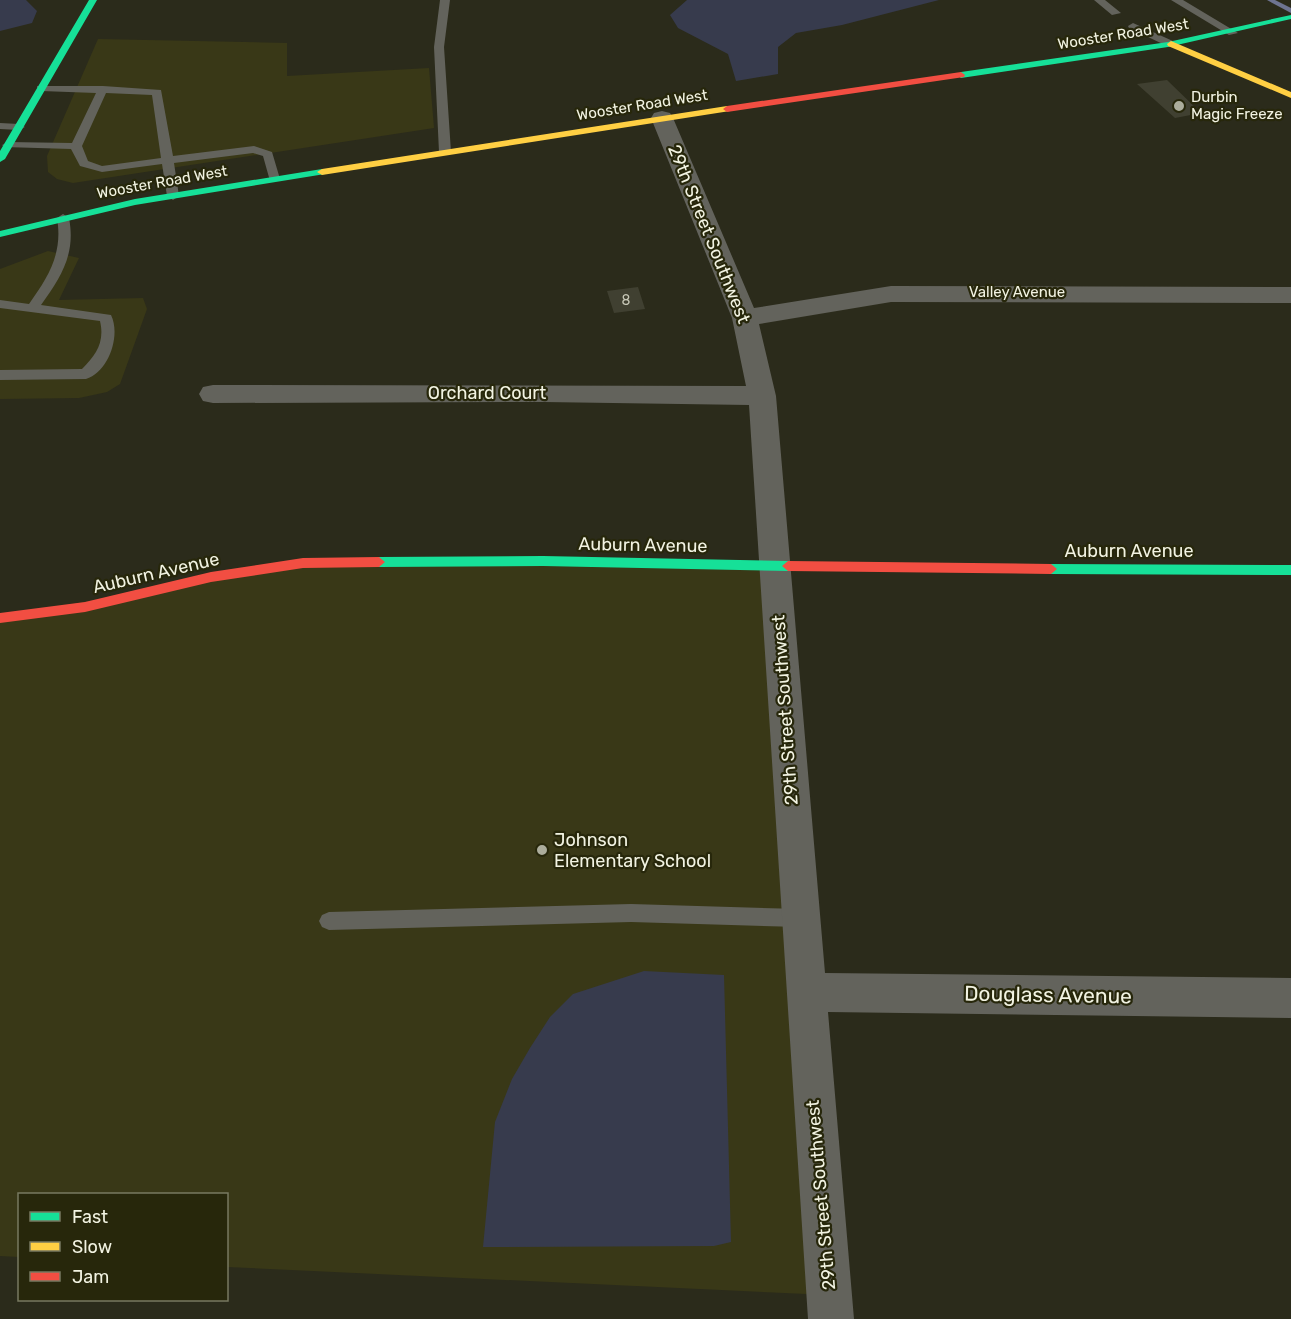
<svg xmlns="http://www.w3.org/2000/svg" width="1291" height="1319" font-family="Rubik,sans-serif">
<rect width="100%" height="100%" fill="#2b2b1b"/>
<path fill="#393817" d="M98,39L287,43V76L429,68L434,128L73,183L57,179L48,172L47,156Z
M48,251L79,258L59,300L143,298L147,309L120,384L107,392L79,398L0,399V269Z
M272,566H775L829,1295L227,1267L226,1194H20L19,1257L0,1256V618Z"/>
<path fill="#373b4d" d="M0,0H26L37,11L32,23L0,31Z
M687,0H939L842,25L796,33L778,47V74L736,81L728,54L678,28L670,15Z
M644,971L724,975L731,1242L714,1246L483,1247L495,1122L512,1079L530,1048L550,1017L573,994Z"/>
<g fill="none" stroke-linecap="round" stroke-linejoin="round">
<path fill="#6e7491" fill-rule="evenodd" d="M1267,0H1275L1291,8V13Z"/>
</g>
<path fill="#404031" d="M1167,80L1201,113L1175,118L1137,84Z
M638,287L645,309L614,313L607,291Z"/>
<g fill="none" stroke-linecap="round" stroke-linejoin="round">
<path fill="#63635c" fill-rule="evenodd" d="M440,0H450L444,47L451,152L445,155L439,152L434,47Z
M1094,0H1105L1121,13L1112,15Z
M1171,0H1183L1238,33L1229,35Z
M1133,23L1175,42L1176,44L1167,46L1129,28L1128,26Z
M37,86H103L161,90L173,156L254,146L272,152L280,179L270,181L263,156L253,153L174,163L179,196L173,200L167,196L162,164L102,172L80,166L71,149L4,147L2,145L8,142L72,143L96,93L41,91L37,90ZM106,93L152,95L161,158L102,166L88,161L82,146Z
M0,123L19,124L25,127L19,130L0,129Z
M63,214L69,218C76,254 61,277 41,305L111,315C121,335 109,372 86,379L0,380V370L82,369C96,355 105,342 100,321L0,308V300L29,304C49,276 63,253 57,218Z
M631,904L800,909L807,912L810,918L807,924L800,927L631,922L329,930L322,927L319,921L322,915L329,912Z"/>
<path fill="#63635c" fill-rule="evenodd" d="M662,111L670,113L673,118L754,308L891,286L1291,287V303L891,302L759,324L776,396L825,973L1291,978V1018L828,1012L854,1319H808L749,405L544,402L213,403L203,401L199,394L203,387L213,385L746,386L732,318L651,118L654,113Z"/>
<path fill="#16e098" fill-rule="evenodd" d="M89,0H97L5,159L0,162V151Z
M1291,15V19L1168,47L961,78L957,75L961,72L1168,42Z
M322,169L325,170V174L135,205L0,237V231L135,199Z
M543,556L788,561L794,566L788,571L543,566L379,567L373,562L379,557Z
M1051,564L1291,565V575L1051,574L1045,569Z"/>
<path fill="#ffcf43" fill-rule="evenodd" d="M1171,41L1291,92V98L1168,46L1167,44Z
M727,106L730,107V111L322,175L317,172L322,169Z"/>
<path fill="#f24e42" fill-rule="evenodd" d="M961,72L965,75L964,77L727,112L723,109L727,106Z
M379,557L385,562L379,567L303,568L211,582L85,612L0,623V613L85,602L211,572L303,558Z
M788,561L1051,564L1057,569L1051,574L788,571L782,566Z"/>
</g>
<g fill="#acad9c" stroke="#27270b" stroke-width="2">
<circle cx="1179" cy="106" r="6"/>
<circle cx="542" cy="850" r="6"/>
</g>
<g text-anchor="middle" stroke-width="4.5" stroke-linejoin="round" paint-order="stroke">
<g font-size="14" fill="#c6c6b6">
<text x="626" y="305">8</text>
</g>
<g font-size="15" fill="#f2f3e2" stroke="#27270b">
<text transform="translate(1123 34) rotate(-9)" y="5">Wooster Road West</text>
<text transform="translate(642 105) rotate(-9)" y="5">Wooster Road West</text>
<text transform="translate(162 182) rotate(-10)" y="5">Wooster Road West</text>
<text x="1017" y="297">Valley Avenue</text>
</g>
<g font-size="15" fill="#f2f3e2" stroke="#27270b" text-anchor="start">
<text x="1191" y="102">Durbin<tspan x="1191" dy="17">Magic Freeze</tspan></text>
</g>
<g font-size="18" fill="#f2f3e2" stroke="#27270b">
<text transform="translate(709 234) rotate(68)" y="6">29th Street Southwest</text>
<text x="487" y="399">Orchard Court</text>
<text transform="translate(643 545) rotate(1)" y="6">Auburn Avenue</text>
<text x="1129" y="557">Auburn Avenue</text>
<text transform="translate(156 573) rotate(-13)" y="6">Auburn Avenue</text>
<text transform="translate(785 710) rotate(-94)" y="6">29th Street Southwest</text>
<text transform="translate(821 1195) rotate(-95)" y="6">29th Street Southwest</text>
</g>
<g font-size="18" fill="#f2f3e2" stroke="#27270b" text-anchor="start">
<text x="554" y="846">Johnson<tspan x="554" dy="21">Elementary School</tspan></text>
</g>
<g font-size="21" fill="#f2f3e2" stroke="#27270b">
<text transform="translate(1048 995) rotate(1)" y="7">Douglass Avenue</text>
</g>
</g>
<rect x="18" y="1193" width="210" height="108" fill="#27270b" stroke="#787961" stroke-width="1.5"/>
<rect x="30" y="1212" width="30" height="9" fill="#16e098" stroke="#787961" stroke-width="1.5"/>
<text x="72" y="1223" font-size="18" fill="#f2f3e2">Fast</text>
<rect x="30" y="1242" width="30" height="9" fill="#ffcf43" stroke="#787961" stroke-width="1.5"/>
<text x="72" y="1253" font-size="18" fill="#f2f3e2">Slow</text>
<rect x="30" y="1272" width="30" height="9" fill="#f24e42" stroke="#787961" stroke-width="1.5"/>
<text x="72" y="1283" font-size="18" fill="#f2f3e2">Jam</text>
</svg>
